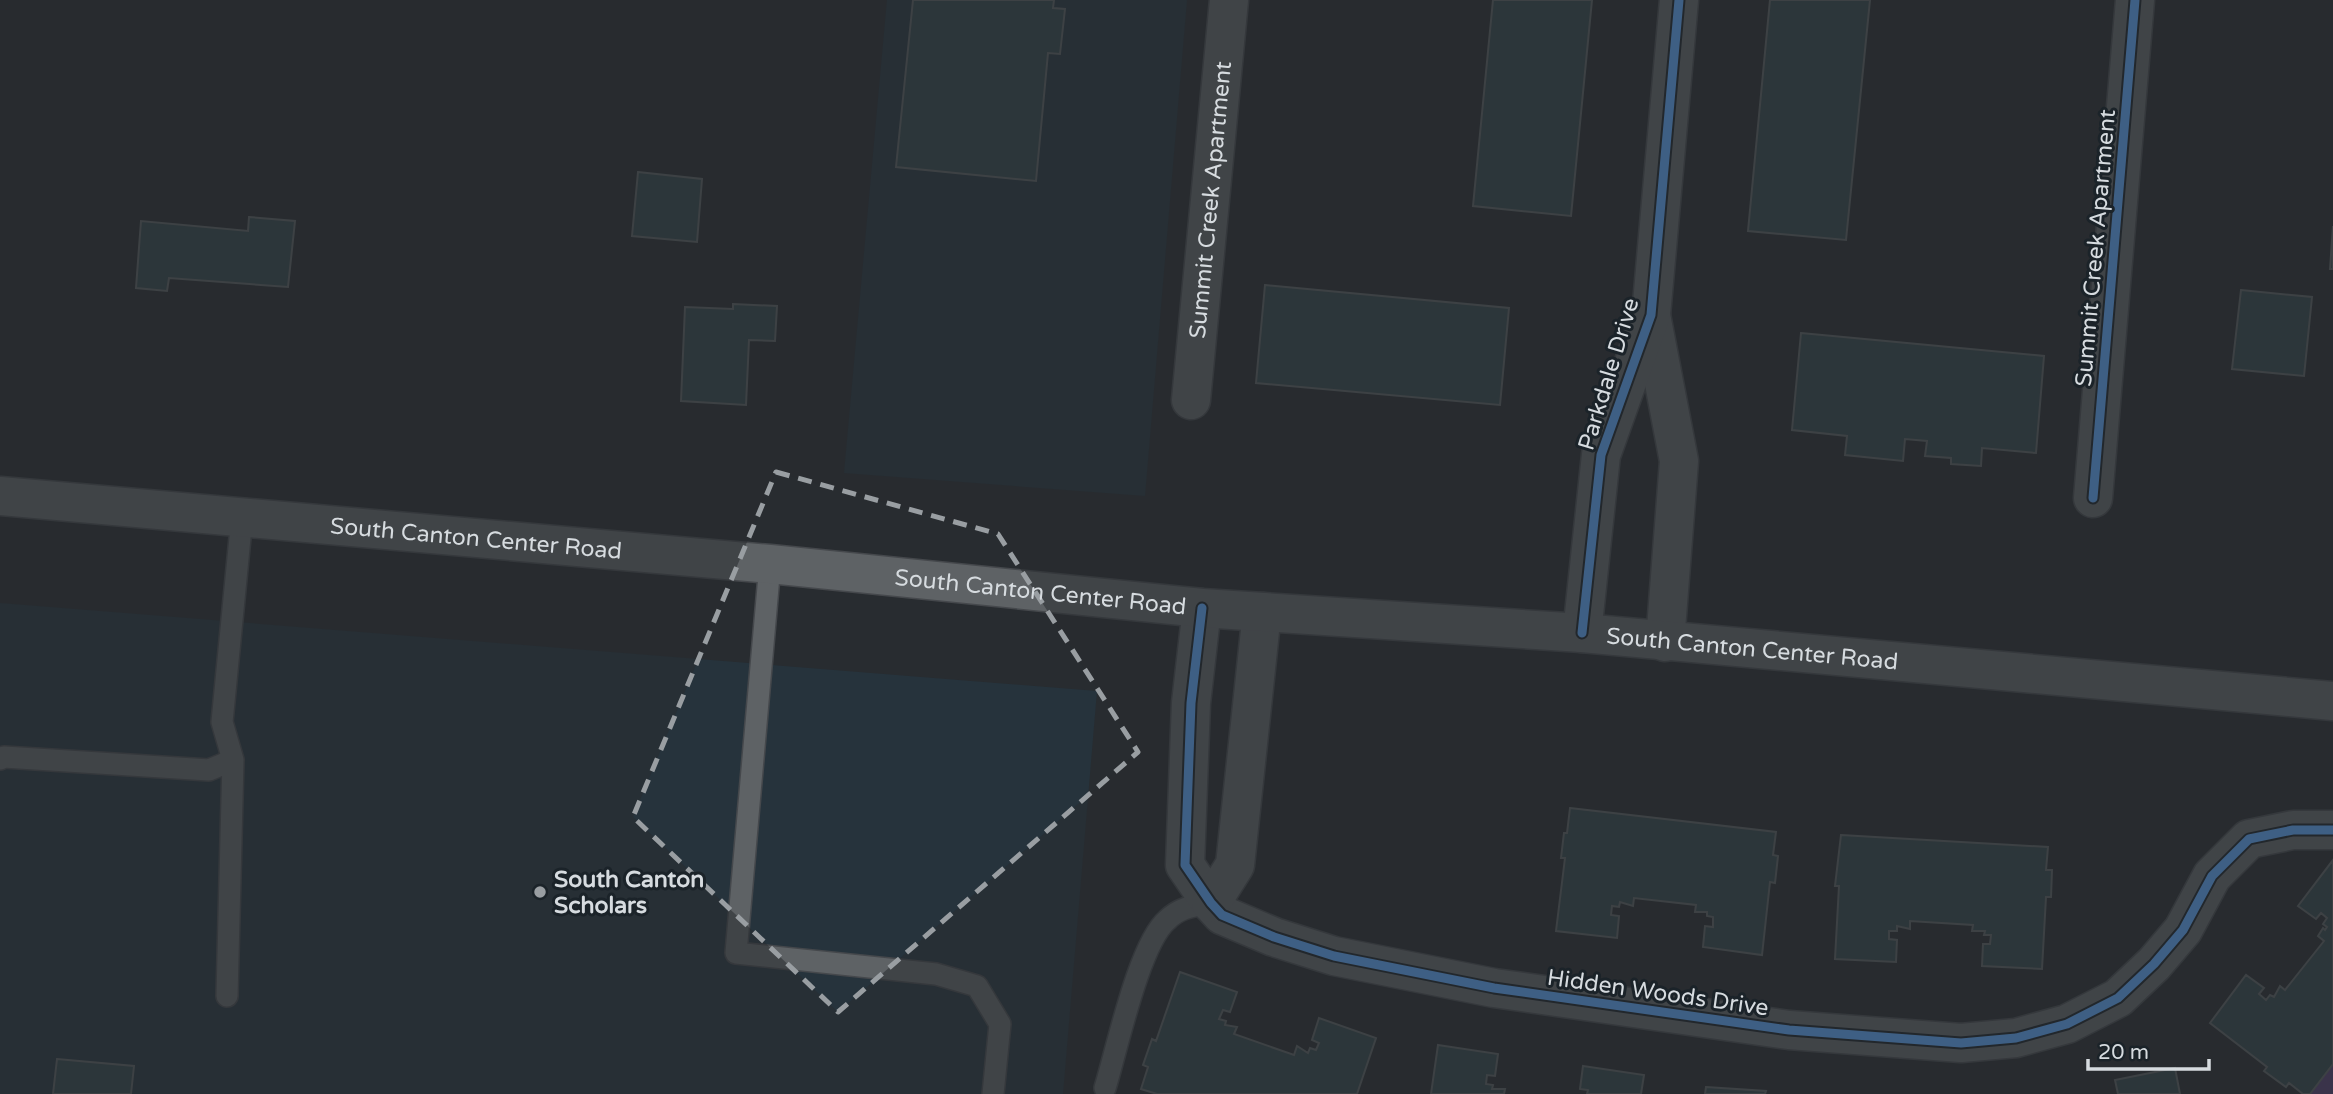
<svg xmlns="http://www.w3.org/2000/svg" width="2333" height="1094" font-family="'Varela Round',sans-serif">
<rect width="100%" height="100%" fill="#282c30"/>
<path fill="#26333c" d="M887,0H1187L1145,496L844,473Z
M0,603L1097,691L1063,1094H0Z"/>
<path fill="#513c6b" d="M2333,1060V1094H2307Z"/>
<path fill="#324347" stroke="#575c5e" stroke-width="2" d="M913,0H1054L1053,8L1065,9L1060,54L1048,53L1036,181L896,167Z
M1493,0H1592L1571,216L1473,206Z
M1770,0H1870L1846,240L1748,231Z
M638,172L702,179L697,242L632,236Z
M249,217L295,221L288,287L169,278L167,291L136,288L141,221L248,231Z
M2333,226V269H2330Z
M1265,285L1509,308L1500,405L1256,383Z
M2241,290L2312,297L2304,376L2232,369Z
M733,304L777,306L775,341L749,340L746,405L681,401L685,307L733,309Z
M1801,333L2044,356L2036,453L1982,448L1981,466L1951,464V458L1925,456L1927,441L1905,439L1903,461L1845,455L1847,436L1792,430Z
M1570,808L1776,832L1773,855L1778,856L1775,883L1770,882L1762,955L1703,947L1705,926L1713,927V917L1707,916V912H1695L1696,905L1634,898L1633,906L1620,902L1619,907L1612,906L1611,915L1619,916L1617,938L1556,931L1565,858H1561L1564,833H1567Z
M1841,835L2048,847L2046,870H2052L2051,897H2046L2042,969L1982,966L1983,944H1990L1991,935H1984L1985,931H1972L1973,925L1910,921V929L1897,926V931H1889V939L1897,940L1896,962L1835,959L1839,886H1835Z
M2333,860V1064L2310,1094H2303L2289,1083L2286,1087L2264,1071L2267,1067L2210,1023L2246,975L2264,988L2259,994L2266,1000L2270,995L2274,997L2280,986L2285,990L2324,941L2318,936L2323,928L2325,930L2327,927L2323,924L2327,918L2321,913L2316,919L2298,906Z
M1180,972L1237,992L1230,1012L1223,1010L1219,1019L1226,1021L1225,1025L1237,1027L1234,1034L1294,1055L1297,1046L1308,1053L1310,1048L1316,1050L1319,1043L1312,1040L1319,1018L1376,1038L1357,1094H1157L1141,1089L1148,1067L1143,1065L1152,1039L1156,1041Z
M1438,1045L1498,1054L1495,1076L1487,1075L1486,1084L1493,1085L1492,1089H1505L1504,1094H1431Z
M57,1059L134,1066L131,1094H53Z
M1583,1066L1644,1075L1641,1094H1587L1588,1090L1580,1089Z
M2175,1068L2180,1094H2118L2115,1080Z
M1706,1087L1766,1091L1765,1094H1705Z"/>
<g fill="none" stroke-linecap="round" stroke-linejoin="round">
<g stroke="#45484c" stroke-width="24">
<path id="service" d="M770,564L736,953L936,974L977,986L1000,1024L993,1094
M0,759L4,757L209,770L233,760L222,722L242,517
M227,996L233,760
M1105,1088C1117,1049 1139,944 1167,920C1180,907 1194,906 1211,903"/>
</g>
<g stroke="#45484c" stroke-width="41">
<g id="minor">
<path d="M1651,315L1679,461L1665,642"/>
<path id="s1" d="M1191,400L1229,0"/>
<path d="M2093,498L2135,0"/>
<path d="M1202,608L1191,703L1185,865L1211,903L1222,915L1274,937L1334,956L1494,988L1789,1030L1961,1043L2016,1038L2067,1024L2118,998L2154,964L2183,930L2212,876L2249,839L2293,830H2333"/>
<path d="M1582,633L1601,455L1651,315L1679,0"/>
<path d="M1211,903L1235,865L1262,612"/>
</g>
</g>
<g stroke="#45484c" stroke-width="41">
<g id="secondary">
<path id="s2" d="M0,496L770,564L1202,608L1582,633L2333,701"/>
</g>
</g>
<use href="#service" stroke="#5e6265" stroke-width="21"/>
<use href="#minor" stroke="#5e6265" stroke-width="38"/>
<use href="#secondary" stroke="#5e6265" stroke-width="38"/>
<g stroke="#1b2329" stroke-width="13">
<path id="cycleway" d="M2093,498L2135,0
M1202,608L1191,703L1185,865L1211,903L1222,915L1274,937L1334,956L1494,988L1789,1030L1961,1043L2016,1038L2067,1024L2118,998L2154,964L2183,930L2212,876L2249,839L2293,830H2333
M1582,633L1601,455L1651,315L1679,0"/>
</g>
<use href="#cycleway" stroke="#5a9eea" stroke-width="9"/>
</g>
<path d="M0 0H2333V1094H0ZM776,472L998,534L1138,752L838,1012L633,817Z" fill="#282c30" fill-opacity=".55" fill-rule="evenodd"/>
<path fill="none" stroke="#999ea2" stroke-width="5" stroke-dasharray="14 9" stroke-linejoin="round" d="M776,472L998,534L1138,752L838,1012L633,817Z"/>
<circle fill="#999ea2" stroke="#1b2329" stroke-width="2.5" cx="540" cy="892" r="7"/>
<g text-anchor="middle" stroke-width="6" stroke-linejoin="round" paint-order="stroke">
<g font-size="23" fill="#d6dbdf" stroke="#1b2329">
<text dy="8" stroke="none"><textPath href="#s1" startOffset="201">Summit Creek Apartment</textPath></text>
<text transform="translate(2095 248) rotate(-85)" y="8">Summit Creek Apartment</text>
<text transform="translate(1608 374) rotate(-73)" y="8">Parkdale Drive</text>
<text dy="8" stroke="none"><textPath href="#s2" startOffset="478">South Canton Center Road</textPath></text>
<text dy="8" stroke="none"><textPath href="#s2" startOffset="1045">South Canton Center Road</textPath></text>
<text dy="8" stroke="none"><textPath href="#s2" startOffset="1759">South Canton Center Road</textPath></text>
<text transform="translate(1658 992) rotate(8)" y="8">Hidden Woods Drive</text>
</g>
<g font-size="23" font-weight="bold" fill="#d6dbdf" stroke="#1b2329" text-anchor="start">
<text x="554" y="887">South Canton<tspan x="554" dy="26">Scholars</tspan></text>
</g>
</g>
<path d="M2088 1059v10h121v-10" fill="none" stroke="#d6dbdf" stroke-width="3.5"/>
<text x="2098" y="1059" font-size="21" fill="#d6dbdf" stroke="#1b2329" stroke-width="5" paint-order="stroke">20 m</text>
</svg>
